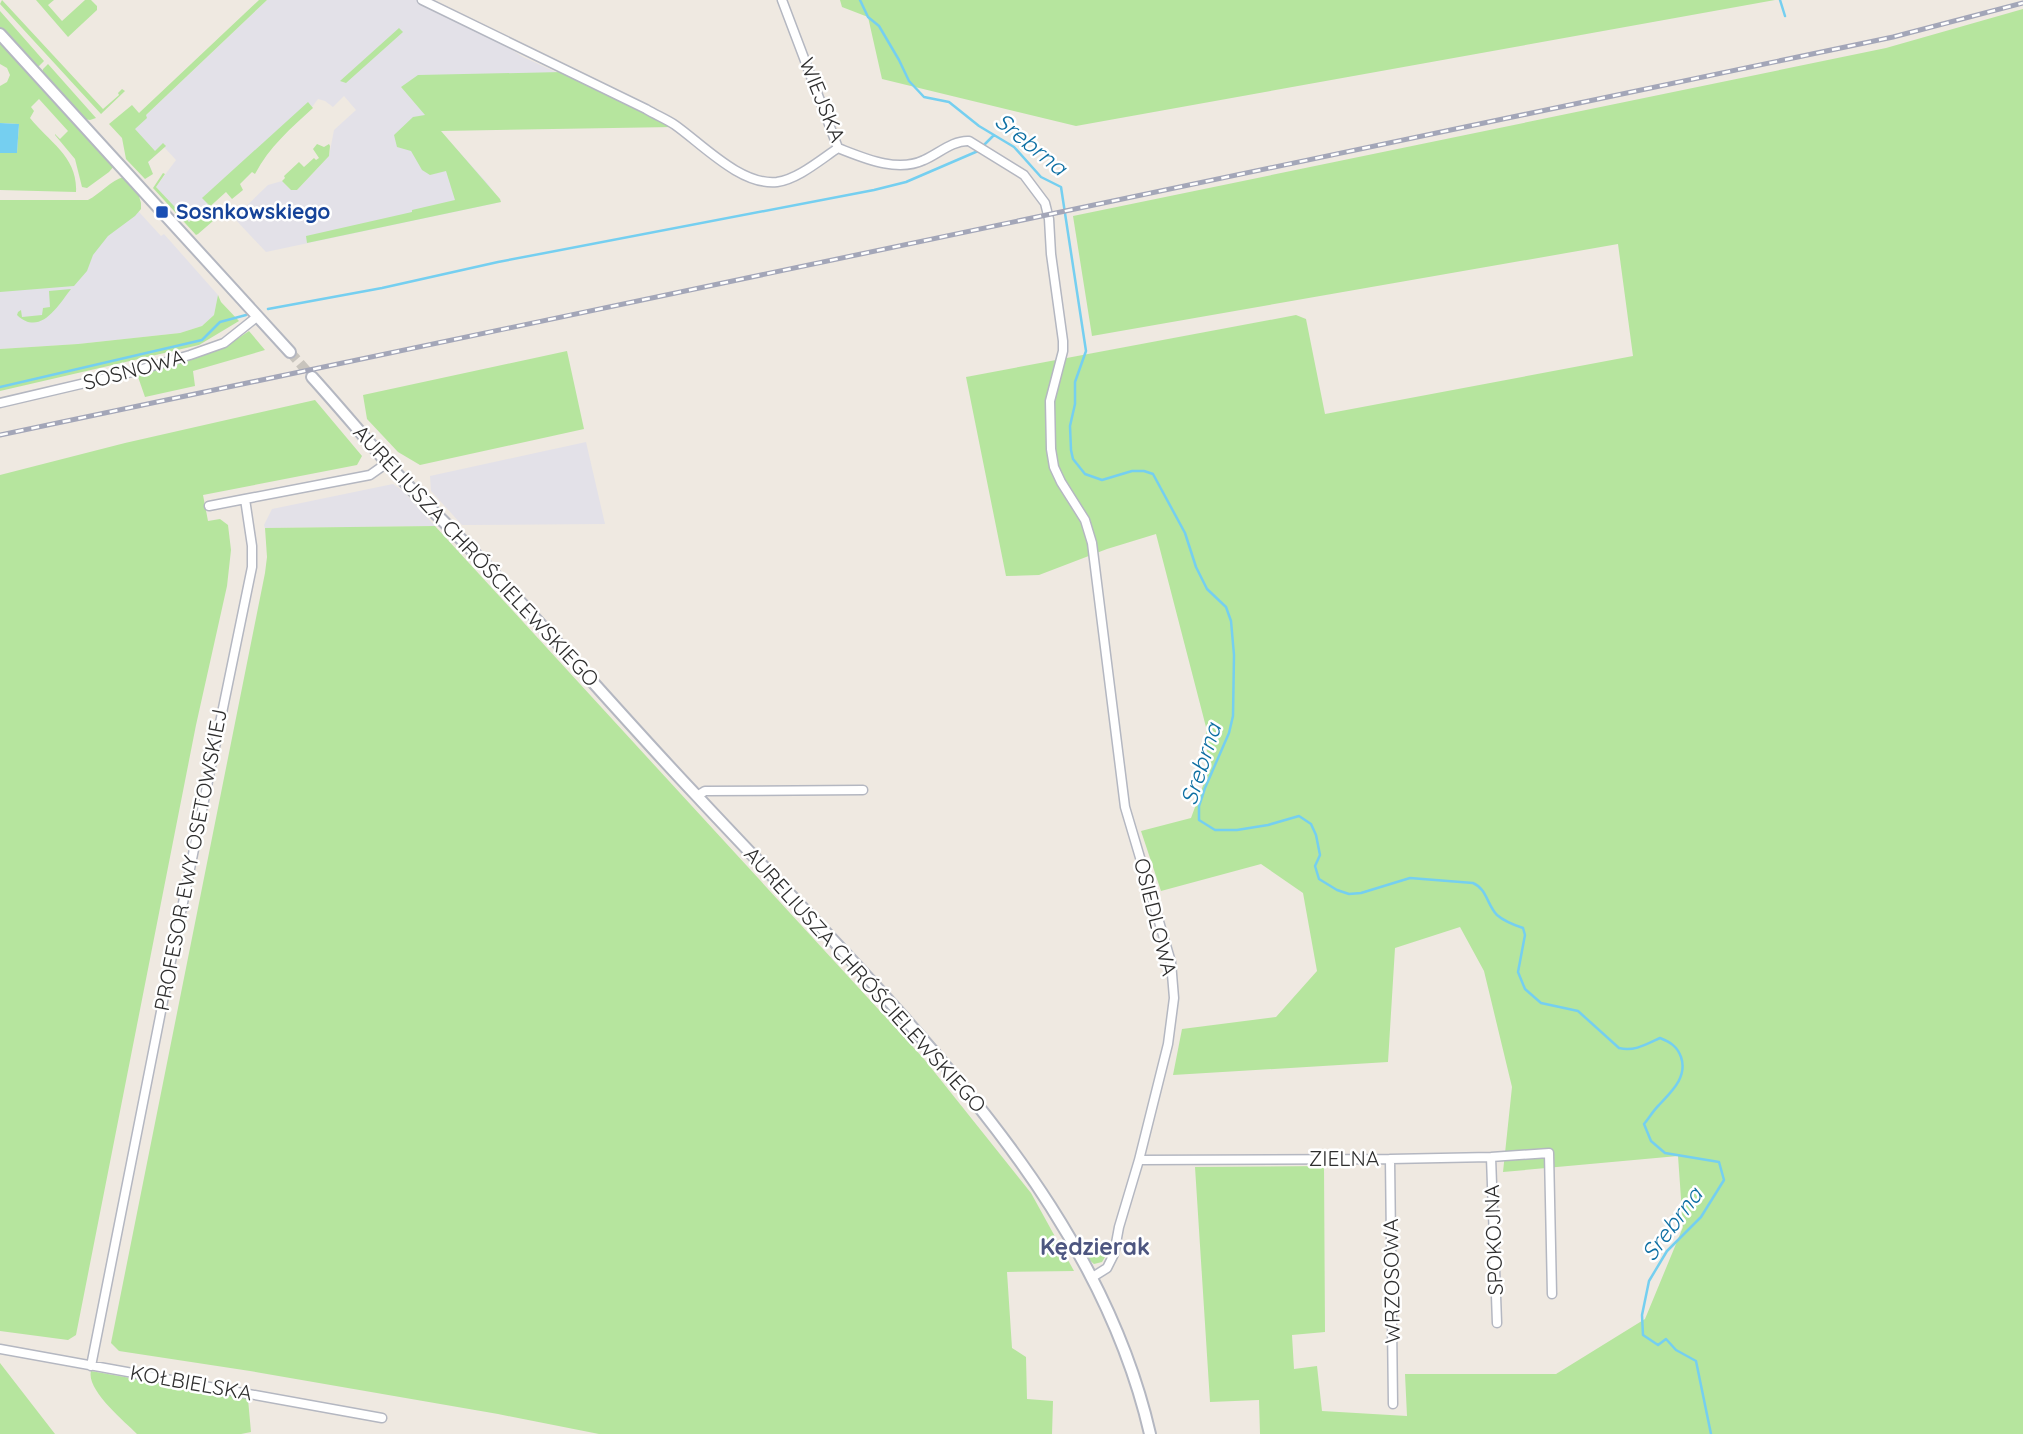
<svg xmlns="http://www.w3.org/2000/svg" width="2023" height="1434" font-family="Quicksand,sans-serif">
<rect width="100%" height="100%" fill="#efe9e1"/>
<path fill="#e3e1e8" d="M267,0H417L475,26L523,57L558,73L401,87L488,184L501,202L266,252L234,218L268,185L282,181L291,190H297L329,156L334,130L356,110L344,96L333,107L325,101L318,99L312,107L188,222L156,187L176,160L164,147L148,162L152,171L124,136Z
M57,203L139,212L161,236L164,234L218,295L214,315L202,326L180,333L78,344L0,349V286Z
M586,442L605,524L462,525L431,491L430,476Z
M393,484L403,491L435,526L265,528L264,525L272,509Z"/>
<path fill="#b6e59e" d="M2,0L103,109L119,95L118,93L122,89L125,91L101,114L0,4Z
M36,0H54L48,5L62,21L85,0H91L97,6V10L68,37Z
M259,0H267L146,115L147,118L135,129L155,151L163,143L166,146L148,162L153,174L145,179L126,159L122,138L109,124L132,105L139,113Z
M840,0H1775L1076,126L882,79L868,17L842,7Z
M2023,9V1434H1260L1259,1400L1210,1402L1195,1167L1324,1166L1325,1332L1292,1335L1294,1369L1317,1366L1322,1411L1407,1416L1405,1374H1556L1645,1319L1683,1227L1678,1156L1503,1172L1512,1087L1484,971L1460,927L1395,948L1388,1062L1173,1075L1182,1029L1276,1017L1317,971L1303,893L1261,864L1161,891L1141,831L1191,818L1208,772L1206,727L1156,534L1107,549L1039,575L1006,576L966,377L1296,315L1306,319L1325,414L1633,356L1618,244L1092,336L1073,216L1886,48Z
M0,11L44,61L39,66H36L0,27Z
M399,28L403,32L346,83L340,81Z
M0,41L114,166L109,172L87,188L82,187L75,159L55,135V134L60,139L68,131L39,99L31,107L34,111L30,118C49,142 78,157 76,192L0,190V153H17L19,124L0,123V86L7,82L10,75L7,68L0,64Z
M48,64L96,118L90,120L84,119L42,73L43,69Z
M562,72L673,127L441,131L500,199L501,202L307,243L306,236L412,212V210L455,200L446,171L430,175L422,170L411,151L397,147L394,135L413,117L425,115L401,87L418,75Z
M308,102L313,108C291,128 269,147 255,174L252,172L240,184L243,190L232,199L226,192L205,211L213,221L198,234L196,235L153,188L163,173L165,174L156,187L189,222L208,204L202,198Z
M317,144L324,147L329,144L330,146L329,156L297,190H291L282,181L285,178L284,176L299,162L304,167L314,158L316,160L319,158L313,149Z
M124,177L139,196L141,203V209L135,216L108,236L93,255L87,271L74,286L0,292V200H88C100,194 111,180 124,177Z
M71,289C58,306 40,337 17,315L18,312L21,310L22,317L42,315L43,308L50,307L49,291Z
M218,295L221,302L239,321L199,345L0,391V349L78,344L180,333L202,326L214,315Z
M249,331L265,350L193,371L195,386L145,397L137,374L225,347Z
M567,351L584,429L420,465L398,452L367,419L363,395Z
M315,400L362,456L357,465L203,495L208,521L220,519L228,525L231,550L227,586L196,725L76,1335L68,1340L0,1331V475L125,443Z
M435,526L924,1059L1031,1193L1074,1271L1007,1272L1012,1348L1026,1357L1027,1399L1053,1401L1052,1434H599L498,1414L250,1371L119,1351L111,1343L265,573L267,557L265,528Z
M1085,1242L1105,1249L1107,1254L1102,1262L1094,1264C1088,1259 1081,1251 1080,1244Z
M0,1363L55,1434H0Z
M91,1371L248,1399L251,1432L241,1434H137C124,1421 86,1390 91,1371Z"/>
<path fill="#75cff0" d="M0,123L19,124L17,153H0Z"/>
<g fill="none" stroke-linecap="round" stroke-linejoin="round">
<path stroke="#75cff0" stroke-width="2.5" d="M860,0L868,17L879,26L899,60L909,81L924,97L949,102L979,126L1014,147L1041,177L1061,187L1086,351L1075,382V404L1070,426L1071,450L1073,459L1085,474L1102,480L1132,471H1144L1153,474L1185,533L1196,567L1207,589L1226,607L1231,621L1234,655L1233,716L1229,733L1205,788L1199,806V820L1215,830H1237L1268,825L1299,816L1311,824L1316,835L1320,855L1315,866L1319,879L1337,890L1349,894L1361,893L1410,878L1473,883C1487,889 1487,905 1497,915C1505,922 1514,925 1523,928L1525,935L1518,972L1525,989L1541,1003L1578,1011L1619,1048C1634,1052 1647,1044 1660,1038C1670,1042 1677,1046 1681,1057C1688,1077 1671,1092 1659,1105C1653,1111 1649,1118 1644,1124L1651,1141L1665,1153L1719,1162L1724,1180L1701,1217L1667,1251L1649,1281L1642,1315L1643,1335L1658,1345L1666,1339L1676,1350L1696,1361L1711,1434
M1780,0L1785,16
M985,144L994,135
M268,309L382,288L498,262L874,190L906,182L978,151
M0,387L202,340L220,322L246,315"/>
<path stroke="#c8c4bd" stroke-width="10" stroke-dasharray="10 5" stroke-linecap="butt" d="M290,352L312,377"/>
<g stroke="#b4b7c1" stroke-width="11">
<path id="street" d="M422,0L646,109C656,115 666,119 675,125C702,144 741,186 777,182C798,179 820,160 838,148
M782,0L838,148C864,158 897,173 924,160C938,154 953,140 969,141L1024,175L1045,203L1049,219L1051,254L1063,341V351L1050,401L1051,449L1054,467L1061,482L1085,520L1092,543L1125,807L1171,962L1174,998L1168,1044L1139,1160L1119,1227L1114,1254L1107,1268L1091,1278
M0,403L132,372L190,355L224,343L258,316
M209,506L245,499
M697,796L705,791L863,790
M1491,1157L1497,1323
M1390,1159L1393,1404
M1139,1160L1390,1159L1491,1157L1549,1153L1552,1294
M0,1349L382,1418
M91,1366L169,971L252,567V546L245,499L370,475L387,463"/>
</g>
<g stroke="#b4b7c1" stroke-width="14">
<path id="secondary" d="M0,34L290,352
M312,377C341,409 369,443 398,475C426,505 456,533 484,563C556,639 624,719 696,795C763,867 832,937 897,1010C1007,1133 1112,1269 1150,1434"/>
</g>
<use href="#street" stroke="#fff" stroke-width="8"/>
<use href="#secondary" stroke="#fff" stroke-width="10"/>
<g stroke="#a3a6b8" stroke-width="5">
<path id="rail" d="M0,435L1893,37L2023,3"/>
</g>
<use href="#rail" stroke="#fff" stroke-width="2.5" stroke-dasharray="8" stroke-linecap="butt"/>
</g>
<rect fill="#1a4fb4" stroke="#fff" stroke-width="2.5" x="155" y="205" width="14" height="14" rx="3.5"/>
<g text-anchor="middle" stroke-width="5" stroke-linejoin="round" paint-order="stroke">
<g font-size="21" fill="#2e2e2e" stroke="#fff">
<text transform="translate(822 100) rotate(68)" y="7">WIEJSKA</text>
<text transform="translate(134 370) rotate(-15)" y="7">SOSNOWA</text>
<text transform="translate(476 556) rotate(47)" y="7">AURELIUSZA CHRÓŚCIELEWSKIEGO</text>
<text transform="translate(191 860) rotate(-79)" y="7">PROFESOR EWY OSETOWSKIEJ</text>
<text transform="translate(1155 917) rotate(76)" y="7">OSIEDLOWA</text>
<text transform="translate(865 980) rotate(48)" y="7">AURELIUSZA CHRÓŚCIELEWSKIEGO</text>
<text x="1344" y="1166">ZIELNA</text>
<text transform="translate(1494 1240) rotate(-92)" y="7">SPOKOJNA</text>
<text transform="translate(1392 1281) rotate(-91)" y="7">WRZOSOWA</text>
<text transform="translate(191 1383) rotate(10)" y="7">KOŁBIELSKA</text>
</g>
<g font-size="21" font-weight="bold" fill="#164399" stroke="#fff" text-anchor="start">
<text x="176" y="219">Sosnkowskiego</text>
</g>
<g font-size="23" font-style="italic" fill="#0d6fa3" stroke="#fff">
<text transform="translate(1031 144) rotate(39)" y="8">Srebrna</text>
<text transform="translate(1201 764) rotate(-72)" y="8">Srebrna</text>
<text transform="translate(1672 1224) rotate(-53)" y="8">Srebrna</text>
</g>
<g font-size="23" font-weight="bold" fill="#4d5680" stroke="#fff">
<text x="1095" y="1255">Kędzierak</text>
</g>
</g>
</svg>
